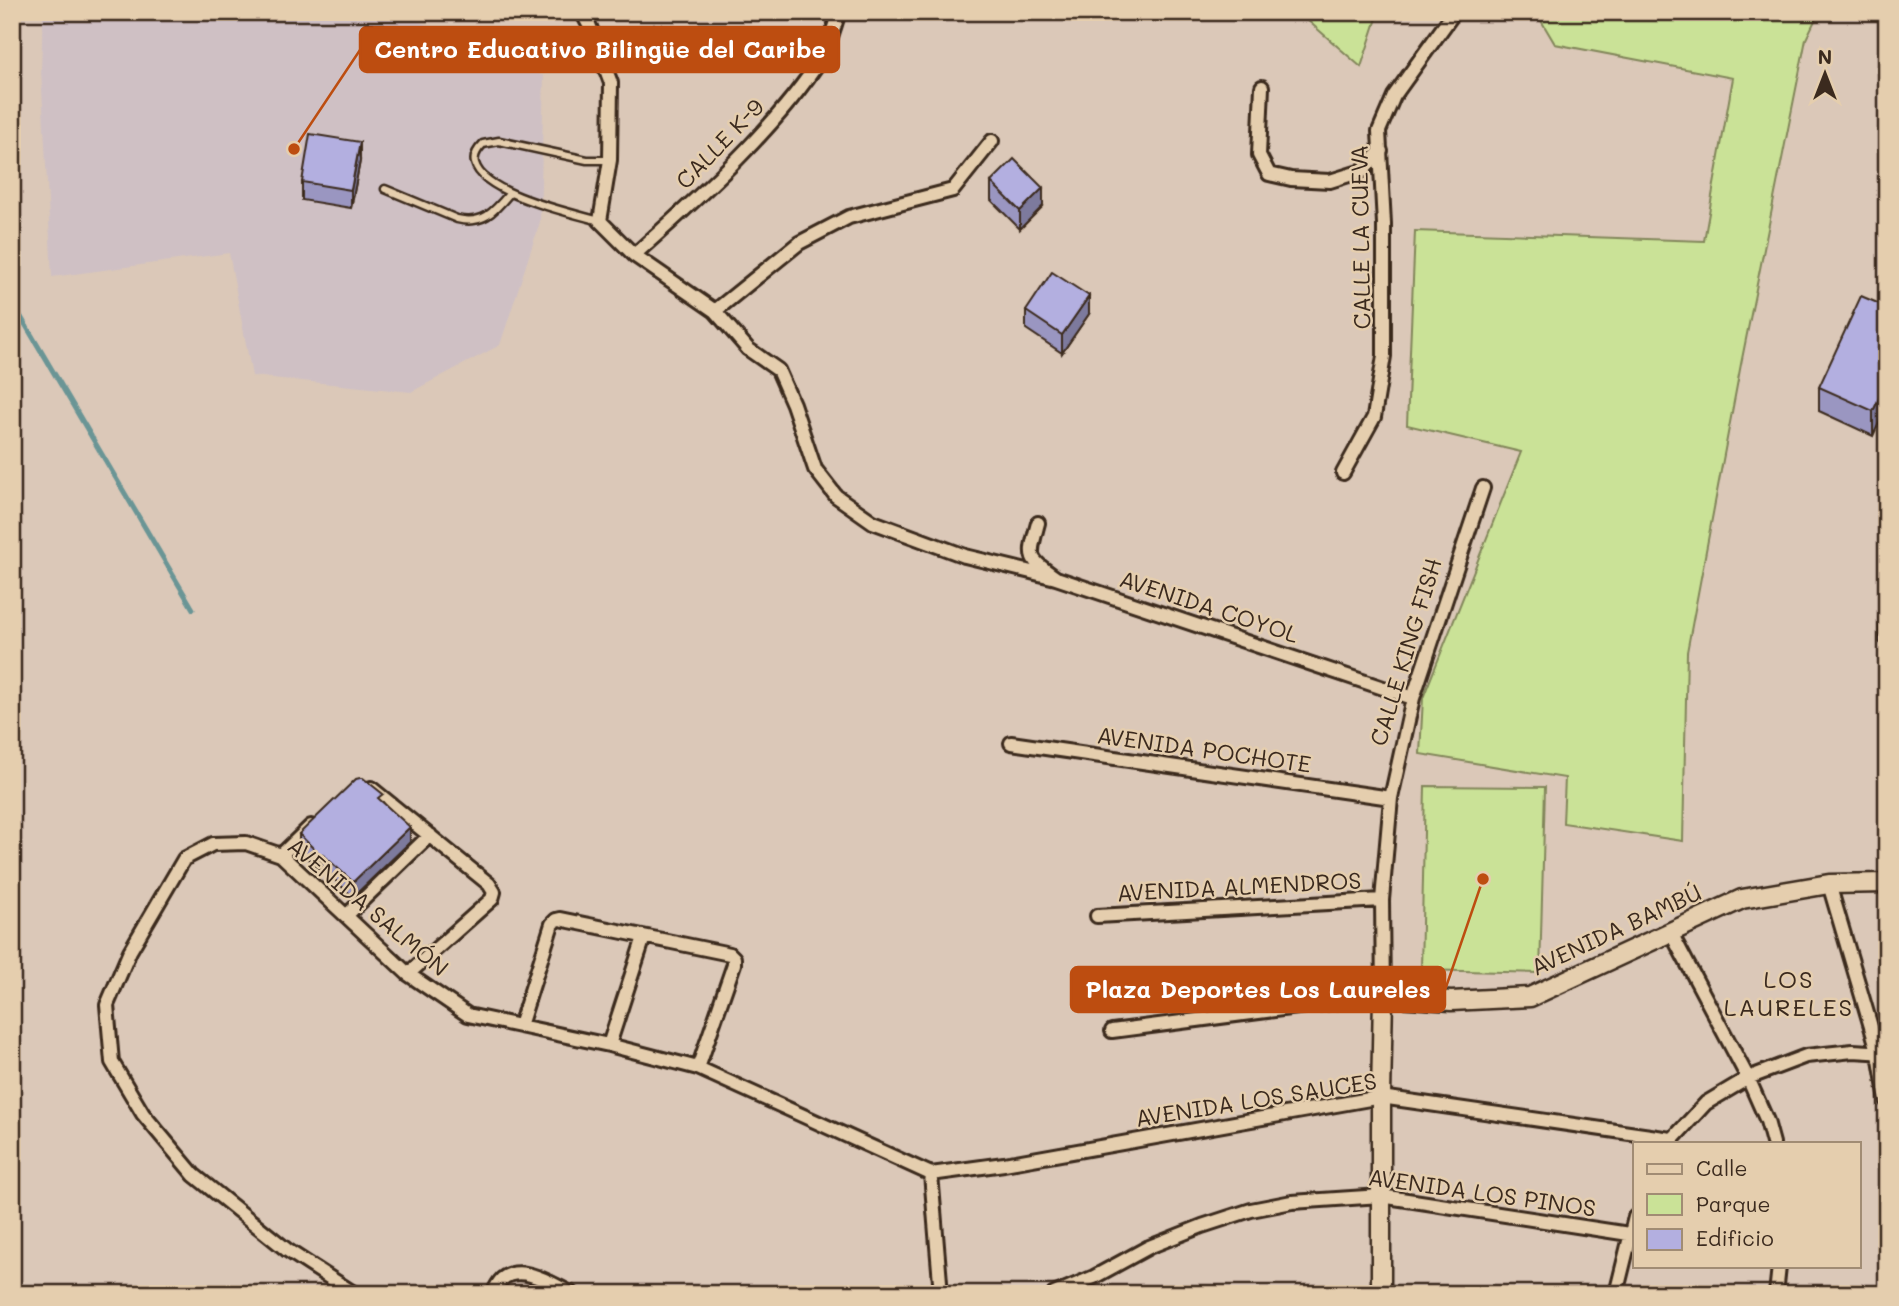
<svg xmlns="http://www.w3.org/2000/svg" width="1899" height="1306" font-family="Mali,sans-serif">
<rect width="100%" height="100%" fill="#dbc8b8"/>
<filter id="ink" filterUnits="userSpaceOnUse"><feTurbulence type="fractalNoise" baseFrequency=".0143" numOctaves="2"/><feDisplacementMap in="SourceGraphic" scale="14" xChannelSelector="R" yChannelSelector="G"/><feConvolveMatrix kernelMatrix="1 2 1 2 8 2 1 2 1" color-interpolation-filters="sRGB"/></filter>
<g filter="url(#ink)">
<path fill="#cfc0c4" d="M43,12H397L544,76L540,222L500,345L411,392L252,376L229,253L52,277L41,70Z"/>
<path fill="#cae297" stroke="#82865a" stroke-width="2" d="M1298,12H1379L1361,67Z
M1536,12H1819L1806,39L1741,364L1687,652L1683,841L1563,823L1565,778L1420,754L1423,698L1521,452L1407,425L1415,231L1704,241L1733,78L1555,44Z
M1425,786L1545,787L1540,973L1421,970Z"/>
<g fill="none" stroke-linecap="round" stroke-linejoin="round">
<path stroke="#6b9595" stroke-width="5" d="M12,26L18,39V135L12,160
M12,289L18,312L193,609"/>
<g stroke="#3b2a1e" stroke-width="11">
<path id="lane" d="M385,189L457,219C483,225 494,212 509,194
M600,221C572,213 483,194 475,163C473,156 478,149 483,144L499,141L587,160H609"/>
</g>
<g stroke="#3b2a1e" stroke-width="18">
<path id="street" d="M582,12L590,27L611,83L610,160L600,221L634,255L715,311L748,349L778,370L793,404L815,469L836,496L873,522L965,556L1056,578
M1262,87L1259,155L1269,174L1291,179L1330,181L1362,171L1381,151
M634,255C699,197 774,131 822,57C830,44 834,27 839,12
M715,311L799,243L849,217L953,190L992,141
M1343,473L1374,417L1384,356V224L1379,131L1394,96L1450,18L1452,12
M1038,523C1029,557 1026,557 1056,578L1413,698
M1011,743L1391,798
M371,788L489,884L494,892L492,899L408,974
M281,855L311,826
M1829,884L1879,1054L1887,1101
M346,916L430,835
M1097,916L1382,900
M1670,931L1748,1078L1767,1121L1773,1143
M520,1026L552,924L556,920L560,919L730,954L734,958V964L698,1068
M1112,1031L1383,996L1382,900L1391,798L1413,698L1483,488
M609,1045L644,937
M1669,1143L1706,1103L1748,1078L1806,1056L1853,1051L1887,1053
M931,1174L1004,1164L1381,1097L1671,1139
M931,1174L941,1294
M355,1294L287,1250L194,1175L143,1114L112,1062L107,1005L130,951L184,859L213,844L246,843L281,855L408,974L468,1015L609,1045L698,1068L931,1174
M493,1294C495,1289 498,1283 502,1279C522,1263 553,1285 573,1294
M1054,1294L1094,1277L1149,1247L1202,1226L1251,1210L1292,1202L1381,1196L1629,1234
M1616,1294L1635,1217
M1776,1294L1779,1266"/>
</g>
<g stroke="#3b2a1e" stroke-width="23">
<path id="secondary" d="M1381,1294V1097L1383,996L1451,1001L1530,997L1742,899L1829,884L1887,883"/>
</g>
<use href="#lane" stroke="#e5ceae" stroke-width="6"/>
<use href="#street" stroke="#e5ceae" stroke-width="12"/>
<use href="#secondary" stroke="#e5ceae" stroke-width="18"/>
</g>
<path fill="#9a96c1" stroke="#3b2a1e" stroke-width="2" d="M360,161L351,208L302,200V182Z
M991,182L1043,206L1020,229L991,200Z
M1887,307L1873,436L1819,411V387Z
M1026,311L1089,314L1062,353L1026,329Z
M1887,609V649L1879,642V618Z
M383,802L410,842L353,897L322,868L320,870L299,849V834Z"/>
<path fill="#7d7a9d" stroke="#3b2a1e" stroke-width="2" d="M360,142V161L351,208V190Z
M1043,188V206L1020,229V211Z
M1089,296V314L1062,353V335Z
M1887,382V406L1873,436V411Z
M410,827V842L353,897V882Z
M322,854V868L320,870V855Z"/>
<path fill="#b3afe0" stroke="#3b2a1e" stroke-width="2" d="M310,134L360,142L351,190L302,182Z
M1014,159L1043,188L1020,211L991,182Z
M1052,272L1089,296L1062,335L1026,311Z
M1861,296L1887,307V382L1873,411L1819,387Z
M1887,609V625L1879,618Z
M360,778H363L383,794L378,798L410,827L353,882L322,854L320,855L299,834L356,779Z"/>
</g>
<g text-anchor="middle" stroke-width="5" stroke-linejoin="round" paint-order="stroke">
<g font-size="23" fill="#3b2a1e" stroke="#e5ceae">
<text transform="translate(720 144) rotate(-46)" y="8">CALLE K-9</text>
<text transform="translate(1361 237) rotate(-91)" y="8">CALLE LA CUEVA</text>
<text transform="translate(1209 607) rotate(18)" y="8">AVENIDA COYOL</text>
<text transform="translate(1406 652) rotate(-73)" y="8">CALLE KING FISH</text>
<text transform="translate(1204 750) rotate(8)" y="8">AVENIDA POCHOTE</text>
<text transform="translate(1239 887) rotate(-3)" y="8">AVENIDA ALMENDROS</text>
<text transform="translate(368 907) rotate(40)" y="8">AVENIDA SALMÓN</text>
<text transform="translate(1616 930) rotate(-25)" y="8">AVENIDA BAMBÚ</text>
<text transform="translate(1256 1100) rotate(-9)" y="8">AVENIDA LOS SAUCES</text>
<text transform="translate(1482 1193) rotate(8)" y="8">AVENIDA LOS PINOS</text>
</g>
<g font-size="24" letter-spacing="2" fill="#3b2a1e" stroke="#e5ceae">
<text x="1789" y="988">LOS<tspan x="1789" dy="28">LAURELES</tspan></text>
</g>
</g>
<path fill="none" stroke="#bd4d10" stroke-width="2.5" d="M294 149L360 50M1483 879L1445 990"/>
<g fill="#bd4d10" stroke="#e5ceae" stroke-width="2.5">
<circle cx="294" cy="149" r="7"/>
<circle cx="1483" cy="879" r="7"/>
</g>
<g fill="#bd4d10" stroke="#bd4d10" stroke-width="2.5">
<rect x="360" y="27" width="479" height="45" rx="7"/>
<rect x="1071" y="967" width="374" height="45" rx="7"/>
</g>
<g font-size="24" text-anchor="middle" font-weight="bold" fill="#fff">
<text x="600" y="58">Centro Educativo Bilingüe del Caribe</text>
<text x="1258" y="998">Plaza Deportes Los Laureles</text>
</g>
<rect width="1899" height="1306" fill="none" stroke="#e5ceae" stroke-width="42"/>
<rect x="21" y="21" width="1857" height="1264" fill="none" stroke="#3b2a1e" stroke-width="2.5" filter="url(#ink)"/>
<rect x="1633" y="1142" width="228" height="126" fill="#e5ceae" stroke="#a18c74" stroke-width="2"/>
<rect x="1647" y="1164" width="35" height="10" fill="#e5ceae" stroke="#a18c74" stroke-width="2"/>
<text x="1696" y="1176" font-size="21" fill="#3b2a1e">Calle</text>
<rect x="1647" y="1194" width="35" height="21" fill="#cae297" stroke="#a18c74" stroke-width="2"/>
<text x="1696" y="1212" font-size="21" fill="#3b2a1e">Parque</text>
<rect x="1647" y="1229" width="35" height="21" fill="#b3afe0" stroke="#a18c74" stroke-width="2"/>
<text x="1696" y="1246" font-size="21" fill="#3b2a1e">Edificio</text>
<g transform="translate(1825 74)" stroke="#e5ceae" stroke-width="5" paint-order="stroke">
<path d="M0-5L12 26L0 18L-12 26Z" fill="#3b2a1e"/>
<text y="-10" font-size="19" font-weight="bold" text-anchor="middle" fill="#3b2a1e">N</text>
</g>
</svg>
